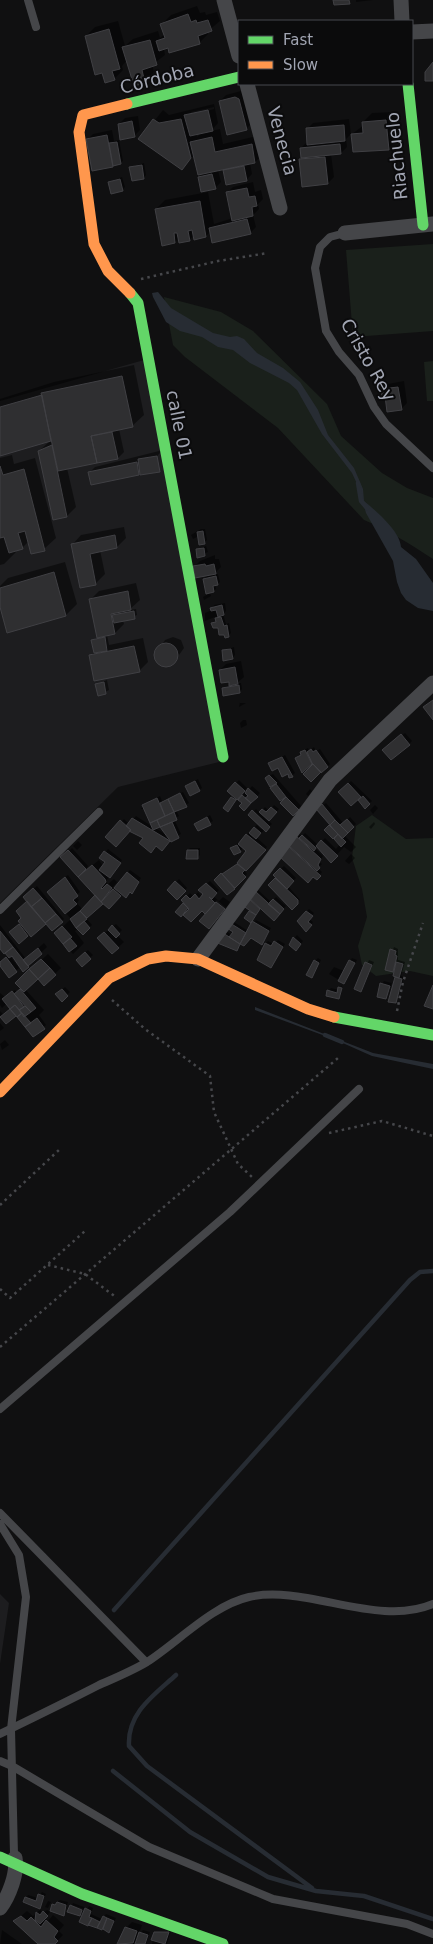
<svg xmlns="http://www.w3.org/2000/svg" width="433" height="1944" font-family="'DejaVu Sans',sans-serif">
<rect width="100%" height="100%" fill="#101011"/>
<path fill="#1d1d1f" d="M144,360L219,762L118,787L0,903V401Z
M0,1594L9,1603L0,1664Z"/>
<path fill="#1a201b" d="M433,244V331L353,337L346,250Z
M164,297L221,312L253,331L327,404L341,436L382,473L407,488L433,498V559C413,546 385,528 364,520L278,428L185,357L173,345Z
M433,361V401H427L424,362Z
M372,815L406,839L433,838V976L410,971L376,976L362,965L358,946L367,917L362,889L352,858L356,826Z"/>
<path fill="#272c33" d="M158,292L171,308L213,333L230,337L237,336L244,339L257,353L283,368L300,382L318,410L328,435L354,468L363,489L364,501C376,511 400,531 401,547L416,559L433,583V611L418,608L406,600L401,593L397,582L393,561L366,513L359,488L352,473L322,434L297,390L289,383L250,363L233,350L218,347L202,337L180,331L166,322L153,297L152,293Z
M255,1007L373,1053L433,1064V1069L372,1056L336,1040L255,1010Z"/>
<path fill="#0007" fill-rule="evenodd" d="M356,0H373L356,2Z
M197,6L200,13L205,12L206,15L217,12L220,21L208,31V34L199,43L164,49L165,55L152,65L154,72L145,81L134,84L127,60L122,66L123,70L114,79L86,36L95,27L118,21L125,46L133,39L158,31L160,38L165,34L162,24L171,15Z
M241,91L252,123L246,129L220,101L226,95Z
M214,104L218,123L211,131L220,129L223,144L261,135L264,153L255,162L250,163L252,174L246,180L224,170L227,168L218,170L221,182L215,188L199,177L204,173L194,155L182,169L140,139L163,110L169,115ZM214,107V109L191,115V112ZM202,132L197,137L196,133Z
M395,112L397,140L388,149L352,134L364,125L363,122L372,113Z
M138,116L140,130L134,136L119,124L125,118Z
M349,119L351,134L346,139L347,147L341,153L331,154L334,177L328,183L303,185L301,148L307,142V129L313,123Z
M112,130L114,141L119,140L123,161L112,166L87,140L93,134Z
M144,163L146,175L144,178L131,167Z
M122,177L125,187L122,190L109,182Z
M253,182L255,192L261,190L263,199L258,204L259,209L253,215L256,227L250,233L211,231L206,236L194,235L189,240L179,238L175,242L156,209L165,200L208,192L214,224L233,218L227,193L233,187Z
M134,365L144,415L132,426L119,429L124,452L118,458L67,468L76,507L67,516L39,451L51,440L0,455V399L54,382Z
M404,381L407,403L401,409L382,390L388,384Z
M163,450L139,474L89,473L95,467Z
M12,455L14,464L35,458L56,538L44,549L29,541L22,548L15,549L16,552L4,564L0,565V458Z
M124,527L126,538L117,547L100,550L105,574L96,583L81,586L72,545L81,535Z
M201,529H205L207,540L204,542L199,536L193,539L191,535Z
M206,546L208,552L198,556V549Z
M215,555V559H219L221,567L213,575L218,574L220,582L215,585L216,589L213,591L210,592L211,596L204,600L203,597L208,594L204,579L209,574L194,567L200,561Z
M65,562L77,604L66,615L0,603V586L8,578Z
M136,583L140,600L129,610L136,609L137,615L123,620L124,624L115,633L107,635L109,645L143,638L148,662L139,671L91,655L95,651L93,640L98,637L90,600L99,591Z
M225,603L226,611L223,614L226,624L229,623L231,633L228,636L219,626L212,624L217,621L215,617L205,621V613L212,610L214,605Z
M173,637L181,640L184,648L174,662L166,665L159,662L156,655L165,640Z
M234,647L235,655L232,658L223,651Z
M241,661L244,677L237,683H241L242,689L240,692L223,688L231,684L230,680L220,670L226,664Z
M107,680L109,690L99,695L97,684Z
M240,702V703H246L239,707Z
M243,720H246L247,725L241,728L240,723Z
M405,733L412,741L409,744L387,748Z
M314,747L316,751L320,749L330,764L312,781L304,773L296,758L304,750L308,748L309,751Z
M285,755L295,773L290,777L288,773L270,764Z
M273,774L301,806L293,814L282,803L289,796L280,800L266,778Z
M198,779L202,788L199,790L186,786Z
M239,780L247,788L244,791L246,794L252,786L260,793L244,809V803L237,798L230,808H224L234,795L229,791Z
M351,781L372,801L365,807L358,798L340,792Z
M310,789L312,791L308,796L306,794Z
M183,792L189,803L176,810L179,816L174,819L181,834L170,839L165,846L129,830L107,837L124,819L129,824L136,816L153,827L145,809H141L144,805L160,796L162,801ZM161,825L169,836L155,828Z
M326,803L344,824L350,817L356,824L344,835L356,847L351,852L344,847L331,861L317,846L315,848L323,856L319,862L322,864L318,868L322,872L317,878L281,856L298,833L302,836L305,833L318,845L325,838L336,849L341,843L326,830L331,824L318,809Z
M274,805L279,809L268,820L272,824L256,837L267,847L244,870L247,874L228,893L218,877L230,868L232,870L248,851L244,847L240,851L232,848L257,825L261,829L263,827L250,815L256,809L260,813L265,807L269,811Z
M375,805L378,808L373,814L370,810Z
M210,815L213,821L198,830L195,824Z
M374,822L375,824L371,829L369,827Z
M78,841L82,845L77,850L73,846Z
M72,848L88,866L84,872L99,860L103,866L106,862L101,858L108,849L122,860L106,881L108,884L114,879L117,882L107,895L108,896L130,870L141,878L132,892L122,893L109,908L103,902L86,918L92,925L83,933L79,928L75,931L84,943L73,954L55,934L71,919L48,892L68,875L80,892L75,896L79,900L77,903L82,909L97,895L62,858Z
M190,848H200V855L197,858L188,850Z
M351,854L355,858L349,864L345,861Z
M284,866L296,878L288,886L300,900L292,908L270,885L277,878L274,875Z
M179,879L187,888L177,898L168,890Z
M210,881L219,890L213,896L219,901L223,897L230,902L226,908L217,900L215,902L225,910L209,928L210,907L202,909L191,921L183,913L177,912L185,903L183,900L190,893L194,897L198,892L202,897L205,894L200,890Z
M37,886L64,919L53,929L47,922L19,942L17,926L21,922L29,901L25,897Z
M258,890L271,902L276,897L286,906L274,919L261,907L254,918L246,917L251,910L244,905Z
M309,909L314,913L309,919L313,922L306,930L298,921Z
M256,920L271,928L264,940L256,935L241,943L236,950L217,942L226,931L232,935L234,932L229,928L234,922L248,931Z
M116,924L122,930L117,935L124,942L113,952L99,938Z
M0,925L26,959L44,943L47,947L30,963L12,954L10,956L19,968L10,976L0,964V960L1,961L9,955L0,947Z
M297,935L303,941L296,949L291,942Z
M278,940L285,944L271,966L259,959L266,943L268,941L274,944Z
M394,947L398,949V960L405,962L401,976L404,977L396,1002L390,1000L396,975L395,972L386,969Z
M88,950L93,955L82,965L80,957Z
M48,954L61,968L44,984L38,977L25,989L44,1010L39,1015L46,1025L33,1036L17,1015L6,1022L0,1017V1011L4,1015L12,1009L7,1003L2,1008L0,1005V993L5,997L15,990L17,992L22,988L17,983Z
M318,958L321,960L314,974L315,961Z
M352,958L357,960L344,983L329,974L334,967L344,971Z
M369,960L374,962L360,991L356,989Z
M384,981L392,983L386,998L382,984Z
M342,985L341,995L339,998L328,991L331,988L339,990Z
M65,987L70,992L62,1000L57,994Z
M0,1023L4,1028L0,1031Z
M5,1040L9,1045L2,1050L0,1044Z
M42,1892L46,1894L39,1908L26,1898L28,1895L38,1898Z
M60,1900L68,1902L64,1915L54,1905Z
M48,1901L51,1902L48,1908L45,1907Z
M73,1903L84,1907V1909L72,1905Z
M89,1906L93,1908L91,1914L102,1919L106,1914L116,1918L109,1932L103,1927L102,1929L81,1921Z
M40,1910L43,1913L47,1910L50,1912L45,1918L48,1921L53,1915L64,1925L59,1931L63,1935L54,1944H40L15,1921L27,1911L33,1916Z
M132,1922L142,1925L139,1934L143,1930L150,1932L146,1944H136L138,1939L133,1944H118L126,1928Z
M2,1930L22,1944H0Z
M171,1930L167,1944H152L155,1933Z"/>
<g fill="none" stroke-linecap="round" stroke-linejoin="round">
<path stroke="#272c33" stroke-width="4.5" d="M358,483L361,501L367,508
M325,1035L342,1042
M114,1610L410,1280L420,1272L433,1271
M176,1675C154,1695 127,1713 129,1746L147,1766L312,1888
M113,1771L190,1832L268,1877L316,1891L364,1896L433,1919"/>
</g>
<path fill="#2f2f31" stroke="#404044" d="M333,0H349L350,4L334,5Z
M188,14L191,22L196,20L197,23L208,20L212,31L198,36L200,44L169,53L168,48L159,51L156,41L165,38L160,24Z
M109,29L120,69L112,71L115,80L105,83L102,73L95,75L85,36Z
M150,40L157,65L142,70L145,83L134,86L122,47Z
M433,62V81H425V72Z
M235,97L239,99L247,130L227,135L219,101Z
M208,110L213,131L190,136L184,115Z
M153,119L159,123L181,119L191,158L182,170L138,139Z
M386,120L389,150L353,152L351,134L363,133L362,122Z
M132,121L135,137L120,140L118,124Z
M344,125L345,141L307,145L306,128Z
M107,135L113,167L92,171L86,139Z
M212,137L215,152L252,144L255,163L198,175L190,142Z
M117,142L121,164L113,166L109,143Z
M340,144L341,154L301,158L300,148Z
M325,157L328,184L302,187L299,159Z
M142,165L144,179L132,181L129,167Z
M244,166L247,181L226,185L223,170Z
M212,174L216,189L201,192L198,177Z
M120,179L123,191L111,194L108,182Z
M247,188L249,197L255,196L257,206L252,207L253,216L232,221L226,192Z
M200,201L206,237L194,240L192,230L188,231L190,241L179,243L177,233H174L175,243L162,246L155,209Z
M247,219L251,234L212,243L209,228Z
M122,376L133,427L91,436L97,463L58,471L41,393Z
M398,387L402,410L387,412L385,396H382L381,389Z
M42,395L51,441L0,456V407Z
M112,432L118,459L97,463L91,436Z
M52,445L67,517L53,520L38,451Z
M157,456L160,472L140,475L138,459Z
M137,462L139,475L91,485L88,472Z
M0,466L3,475L24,469L45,551L31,554L25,531L18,533L23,549L9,553L4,537L0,538Z
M203,531L205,544L199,545L197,532Z
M115,535L117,548L90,554L96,585L80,588L71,544Z
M204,548L205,556L197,558L196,549Z
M205,564L206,566L214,564L216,574L195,578L193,566Z
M54,572L66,616L7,633L0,607V588Z
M216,576L218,585L213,586L214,592L206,594L203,579Z
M128,591L131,610L111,614L115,634L97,638L89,599Z
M222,605L224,615L218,617L216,610L211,611L210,608Z
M134,611L135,619L114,623L112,615Z
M221,617L224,626L227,625L229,637L225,638L224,635H219L218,628H213L211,623L216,622L215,618Z
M105,637L107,651L94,653L91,640Z
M154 655a12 12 0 1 1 24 0a12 12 0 1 1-24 0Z
M134,646L140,672L94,681L89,655Z
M231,649L233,659L223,661L222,650Z
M235,667L238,684L229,686V682L221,683L219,670Z
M104,682L106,694L98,696L95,684Z
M239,685L240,693L223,696L222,688Z
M433,700V720L423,707Z
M401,734L410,745L391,760L382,750Z
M311,749L313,752L316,750L328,767L321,773L312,763L307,752Z
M305,750L312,764L302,773L295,758L301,755L300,752Z
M282,757L293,777L289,778L288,774L282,777L278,768L272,771L268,763Z
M313,764L321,772L311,782L303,774Z
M269,775L277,783L270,787L265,778Z
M195,781L200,791L190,796L185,786Z
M235,782L245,791L237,800L227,791Z
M348,783L361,797L351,806L338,792Z
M276,784L286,797L280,801L270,788Z
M248,788L258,797L251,803L245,798L248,796L245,793Z
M180,793L187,807L174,812L168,799Z
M242,795L251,803L244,811L239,806L242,803L238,800Z
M363,796L370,804L365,809L358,800Z
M231,797L236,800L228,812L223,808Z
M286,797L299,810L293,816L280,803Z
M157,798L165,816L150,823L142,805Z
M168,799L174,812L165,816L160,803Z
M322,804L335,820L330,825L316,809Z
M271,807L277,812L269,821L259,812L262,809L266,812Z
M252,810L270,827L266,832L248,815Z
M174,812L177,820L160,827L157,820Z
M207,817L211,825L198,831L194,824Z
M132,818L170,841L162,851L156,846L151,853L139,843L143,838L129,831L131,830L126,826Z
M347,819L354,827L348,833L340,825Z
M120,820L131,830L116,847L105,837Z
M157,820L160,827L153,830L150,823Z
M335,820L348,833L342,839L330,825Z
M172,822L179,838L171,842L160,827Z
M329,825L338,834L333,839L324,830Z
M254,827L261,833L256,839L249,833Z
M246,834L266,850L246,871L237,863L246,851L238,844Z
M338,834L346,842L341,847L334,839Z
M295,835L321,859L318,865L320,868L317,871L289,846Z
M302,835L316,848L314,851L299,838Z
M321,840L338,856L331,863L316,846Z
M237,845L241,852L234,855L230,848Z
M288,846L321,876L317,880L313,877L308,883L279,856Z
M68,850L86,869L78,877L60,857Z
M187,850H198V859H186Z
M104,851L121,863L110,878L99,870L105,862L99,858Z
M237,864L245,870L242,873L246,877L235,888L222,874Z
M92,865L105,879L106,882L101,888L102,889L107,884L112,888L101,902L78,877Z
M280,868L294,881L287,889L273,875Z
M127,872L139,882L132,894L130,892L126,898L114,888Z
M221,873L235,889L227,895L214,880Z
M65,877L78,896L73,900L77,904L65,914L47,892Z
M275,878L298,900V904L292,910L268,885Z
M175,881L186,891L177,900L167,890Z
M206,883L217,893L212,899L209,897L215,903L205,914L202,911L191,922L183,915L189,909L181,900L186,895L190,899L195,894L199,899L203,894L198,890Z
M33,888L42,898L31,907L23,897Z
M113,889L121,896L109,909L101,902Z
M255,891L280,914L274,921L249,898Z
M95,895L103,904L87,918L80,911Z
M42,898L56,914L45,923L31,907Z
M248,898L260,909L256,915L242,905Z
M273,899L284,909L280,914L268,904Z
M27,901L46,924L31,937L18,921L21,918L16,911Z
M216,902L225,909L209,929L199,921Z
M183,903L188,908L181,917L175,912Z
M80,911L87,919L76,928L70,919Z
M249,911L256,915L251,923L244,918Z
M306,911L313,916L308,922L312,925L306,932L297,921Z
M56,914L63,922L52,931L45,923Z
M84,921L90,928L83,935L76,928Z
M252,921L269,931L262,945L251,938L244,946L240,944Z
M230,923L246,933L240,944L229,937L233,932L227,928Z
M19,924L28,936L19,944L9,932Z
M112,925L120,934L116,938L108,930Z
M62,926L72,937L63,944L54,933Z
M0,931L13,947L4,954L0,949Z
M104,932L119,948L112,954L97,938Z
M223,933L240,944L237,951L215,942Z
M293,937L301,944L296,951L289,945Z
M70,938L77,946L69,952L63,944Z
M274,941L283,947L271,968L257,960L265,943L271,946Z
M13,947L29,967L23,972L12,956L9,958L5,953Z
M38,948L42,954L28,966L23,960Z
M390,949L396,951L395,955L397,956L393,972L385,970Z
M85,952L91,959L82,967L76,960Z
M6,957L17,972L9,978L0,966V962Z
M41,959L50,968L38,979L29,969Z
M314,960L319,963L312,978L306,975Z
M349,960L355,963L344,984L338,981Z
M365,962L372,965L361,992L354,989Z
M396,962L403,964L399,978L393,976Z
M50,968L56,975L44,986L38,979Z
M29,969L38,979L24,992L15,983Z
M395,977L402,979L396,1003L388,1002Z
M380,983L390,986L386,999L377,997Z
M433,985V1009L424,1006Z
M338,987L342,988L339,999L326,996L327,990L337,993Z
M20,989L36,1008L31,1012L14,994Z
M62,989L68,996L62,1002L55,994Z
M12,991L24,1007L19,1010L15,1005L10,1009L2,999Z
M15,1005L22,1013L17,1017L10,1009Z
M25,1006L31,1012L24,1017L19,1010Z
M10,1009L16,1016L6,1024L0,1017Z
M22,1013L31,1023L25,1027L17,1017Z
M37,1018L45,1029L33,1037L25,1027Z
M38,1894L44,1896L40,1909L23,1902L25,1897L36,1901Z
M57,1902L66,1905L64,1916L50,1911L52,1904L55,1905Z
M70,1905L82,1910L80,1916L67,1912Z
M85,1908L91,1911L89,1917L92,1918L88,1926L79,1922Z
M43,1911L48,1916L40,1924L35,1920L36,1912L40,1915Z
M21,1916L27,1921L31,1917L41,1927L46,1920L58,1931L54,1937L58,1941L55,1944H38L13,1921Z
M103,1916L107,1918L102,1930L97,1928Z
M92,1918L100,1922L97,1928L88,1925Z
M107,1918L114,1921L109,1933L103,1929Z
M125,1927L137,1931L133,1943L117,1944Z
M139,1932L148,1935L145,1944H135Z
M154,1932H169L165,1944L151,1940Z"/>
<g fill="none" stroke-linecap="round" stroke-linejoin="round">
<path stroke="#46474b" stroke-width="2.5" stroke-dasharray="2.5 4" stroke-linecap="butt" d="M141,279L218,261L268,253
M112,1000L145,1029L210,1076L214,1112L238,1164L252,1177
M397,1011L403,982L423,923
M329,1133L382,1121L433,1136
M0,1205L60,1149
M48,1265L85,1274L117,1298
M0,1289L10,1298L85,1231
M0,1347L338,1058"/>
<path stroke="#454649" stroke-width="8" d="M28,0L36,27
M345,233L330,237L320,247L315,268L326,331L339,352L359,375L374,407L386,424L433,468
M0,910L99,812
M0,1409L230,1212L359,1089
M0,1513L146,1662
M0,1524L19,1555L26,1597L11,1729L14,1854
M0,1734C33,1718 66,1702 99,1685C115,1678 132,1671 147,1662C178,1642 213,1605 249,1597C305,1584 378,1628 433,1604
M0,1761L12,1766L149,1847L273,1899L407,1924L433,1934"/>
<path stroke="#454649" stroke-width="15" d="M224,0L239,56
M401,0L402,21
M412,32L433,31
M247,84L280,208
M345,233L433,224
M198,959L330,780L433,683
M0,1908C9,1896 18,1873 15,1858"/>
<path stroke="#63d668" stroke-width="11" d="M408,84L423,225
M127,104L239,77
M130,293L138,303L223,757
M334,1017L433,1035
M0,1857L82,1894L223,1944"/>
<path stroke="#ff974d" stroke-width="11" d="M127,104L83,115L79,132L94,244L108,271L130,293
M0,1092L109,978L148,959L166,956L198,959L308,1009L334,1017"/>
</g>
<g text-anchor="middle" stroke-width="4" stroke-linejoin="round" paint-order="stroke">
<g font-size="18" fill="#a1a5b2" stroke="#0b0b0c">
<text transform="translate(157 79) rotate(-14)" y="6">Córdoba</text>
<text transform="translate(282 141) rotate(75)" y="6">Venecia</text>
<text transform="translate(397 156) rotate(-96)" y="6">Riachuelo</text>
<text transform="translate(368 360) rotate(60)" y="6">Cristo Rey</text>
<text transform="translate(179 425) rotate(79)" y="6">calle 01</text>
</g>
</g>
<rect x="238" y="20" width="175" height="65" fill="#0b0b0c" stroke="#47494e"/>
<rect x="248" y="36" width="25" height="8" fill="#63d668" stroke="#47494e"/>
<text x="283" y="45" font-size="15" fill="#a1a5b2">Fast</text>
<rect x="248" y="61" width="25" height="8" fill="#ff974d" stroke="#47494e"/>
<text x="283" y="70" font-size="15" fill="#a1a5b2">Slow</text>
</svg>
